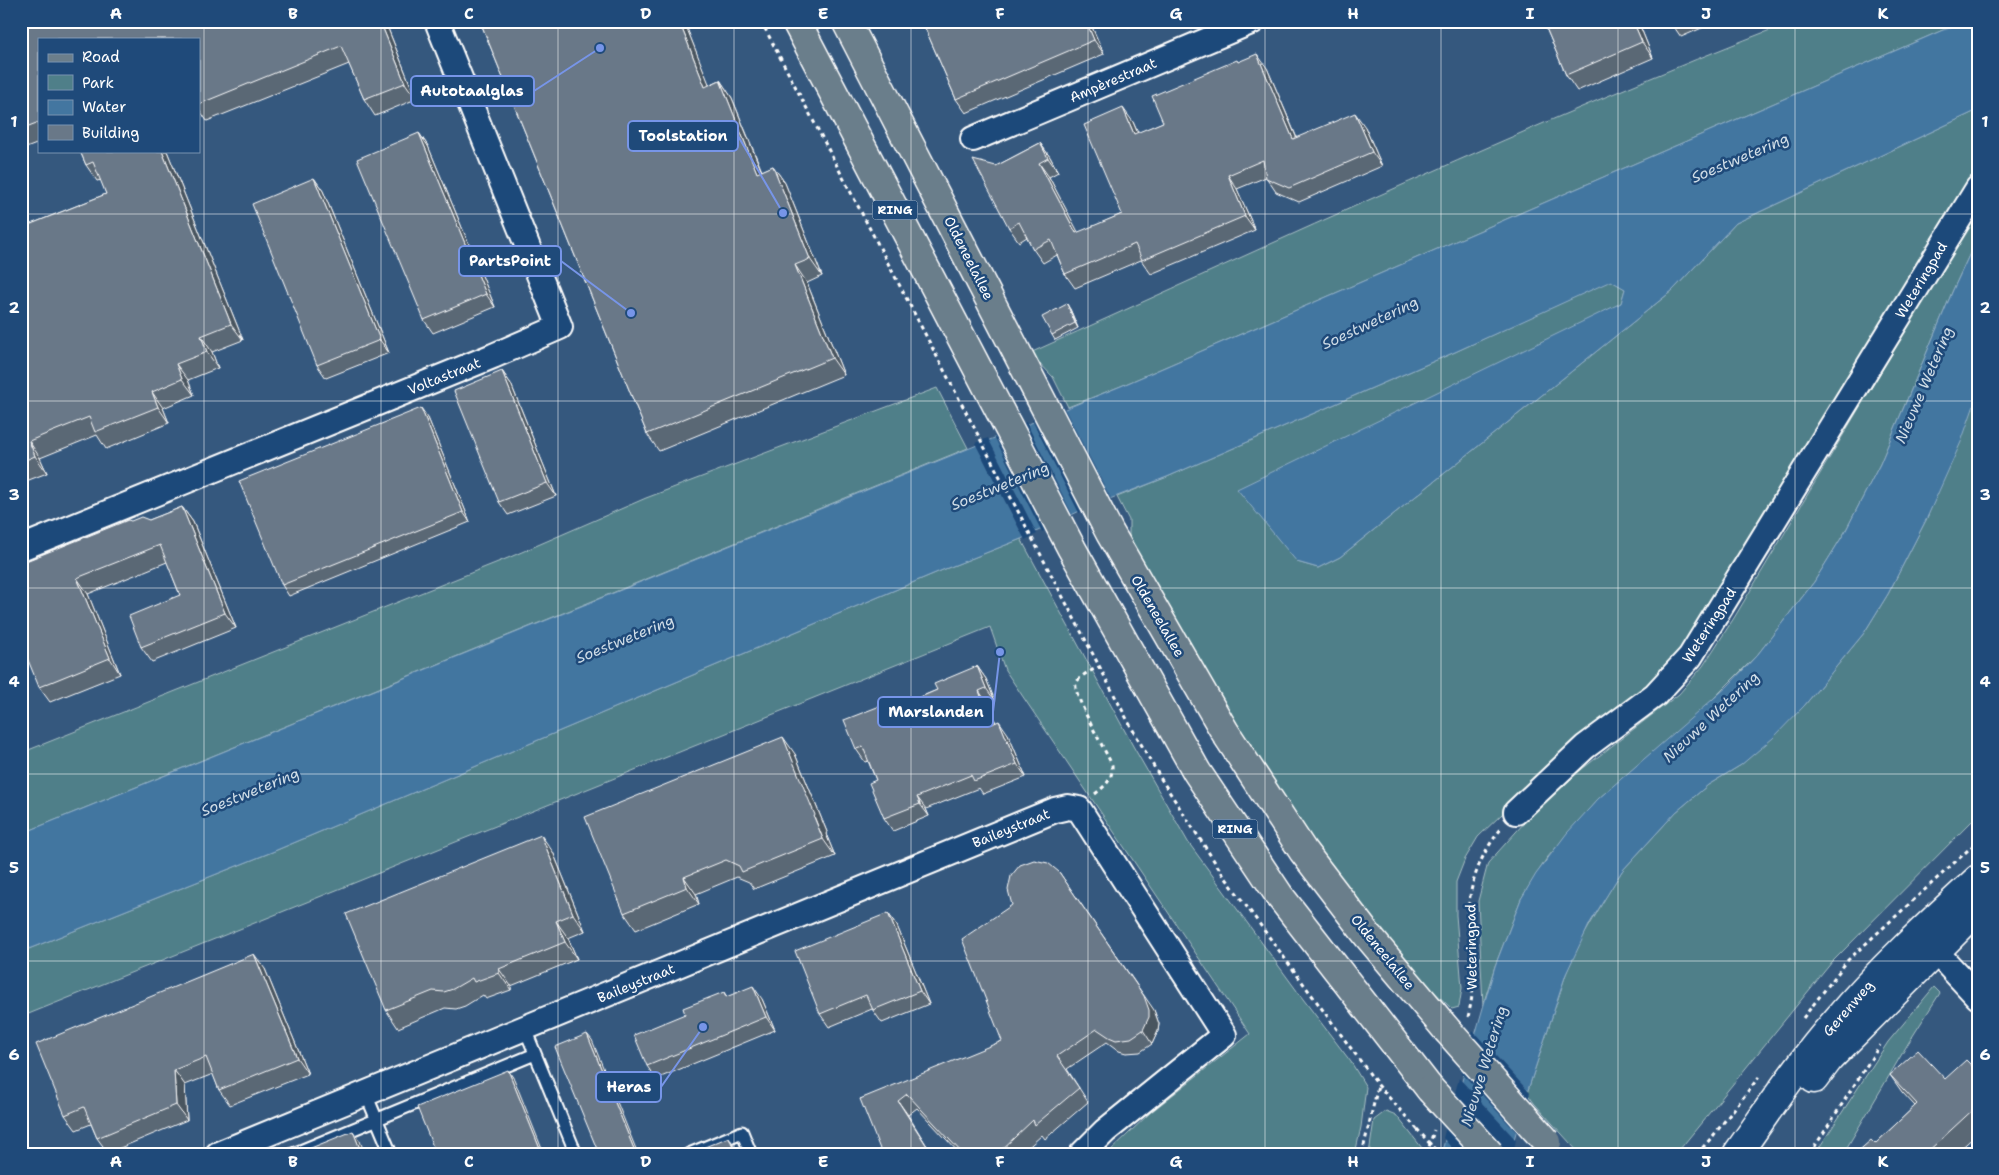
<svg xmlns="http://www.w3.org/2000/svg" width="1999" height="1175" font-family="'Shantell Sans',sans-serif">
<rect width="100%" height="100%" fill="#1f4a7a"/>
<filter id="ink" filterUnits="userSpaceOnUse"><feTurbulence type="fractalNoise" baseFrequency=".02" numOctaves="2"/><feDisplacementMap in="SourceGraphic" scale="10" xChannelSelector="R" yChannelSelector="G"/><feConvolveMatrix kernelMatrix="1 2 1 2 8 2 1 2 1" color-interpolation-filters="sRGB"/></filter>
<g filter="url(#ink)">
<path fill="#35587e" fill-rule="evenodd" d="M21,21H1978V1154H21ZM39,39H199V151H39Z"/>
<path fill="#4f7f89" stroke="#a7bfc4" d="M1793,21H1978V31L1974,28L1943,30L1121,386L1068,407L1053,377L1030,353C1283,239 1535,121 1793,21Z
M1978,110V162L1973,177L1738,567L1661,679L1527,790L1478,837L1465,859L1456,882V915L1462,988L1459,1007L1452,1009L1426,984L1367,919L1291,810L1242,735L1129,540V520L1117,497L1167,477L1455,352L1611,280L1625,289L1621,303L1297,562L1318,568L1340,557L1673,290L1736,223Z
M1978,209V236L1953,290L1880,464L1845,532L1814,582L1758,654L1701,711L1598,799L1547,858L1521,899L1495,966L1483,1005L1478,901L1488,863L1534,812L1577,773L1679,694L1703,666L1734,618Z
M937,388L968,448L21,834V753L508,558L646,498Z
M1978,394V815L1832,962L1676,1154H1580L1534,1103L1527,1093L1566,974L1575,951L1604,900L1622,871L1676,812L1708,785L1741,765L1804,706L1864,633L1888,594L1926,520Z
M1021,539L1133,746L1188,842L1300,995L1351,1062L1366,1087L1361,1127L1355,1154H1107L1151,1112L1250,1034L1005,670L990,627L21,1017V952L272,852L945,569Z
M1934,987L1940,993L1909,1042L1843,1154H1815L1888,1042Z
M1386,1111L1396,1115L1422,1148L1420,1154H1369L1374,1120Z"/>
<path fill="#4376a0" stroke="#8eadc6" d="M1957,26L1974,28L1978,31V110L1736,223L1673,290L1340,557L1318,568L1297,562L1237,489L1621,303L1625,289L1611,281L1455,352L1167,477L1086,508L1021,539L945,569L272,852L21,952V834L992,439L1121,386L1943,30Z
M1978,236V394L1961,442L1926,520L1888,594L1864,633L1804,706L1773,738L1741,765L1708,785L1676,812L1622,871L1590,923L1566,974L1527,1093L1510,1154H1441L1495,966L1521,899L1536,874L1567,833L1598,799L1728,686L1758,654L1814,582L1845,532L1880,464L1953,290Z"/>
<path fill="#1f4a7a" d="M1063,406L1112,501L1079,513L1032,420Z
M1026,422L1073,516L1042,532L994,436Z
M988,438L1037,534L1025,540L975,443Z
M1473,1031L1530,1093L1518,1134L1461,1072Z
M1459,1078L1516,1140L1513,1154H1457L1443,1138Z"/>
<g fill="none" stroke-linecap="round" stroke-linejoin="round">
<g stroke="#fff" stroke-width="15">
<path id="service" d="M525,1029L576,1154
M366,1094L391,1154
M293,1154L535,1054
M689,1154L742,1132L751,1154"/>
</g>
<g stroke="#fff" stroke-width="28">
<path id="minor" d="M973,139L1253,21
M21,548L493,356L560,327L437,21
M1516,812L1585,747L1655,695L1690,657L1978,188
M1923,938L1978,997
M218,1154L1055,810L1068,807L1079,809L1224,1035L1105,1131L1082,1154"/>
</g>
<g stroke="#fff" stroke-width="31">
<path id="secondary" d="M1814,1079L1829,1059L1978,909
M1737,1154C1769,1109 1799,1063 1835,1022C1878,971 1928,925 1978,879"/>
</g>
<g stroke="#fff" stroke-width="31">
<path id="primary" d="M796,21L1072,549L1197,772L1279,895L1430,1089
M846,21L1110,533L1225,732L1303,851L1368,936L1447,1030"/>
</g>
<path stroke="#fff" stroke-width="3" stroke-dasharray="4 4" stroke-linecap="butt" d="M761,21L1129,723L1161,779L1222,873L1378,1085L1417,1129
M1095,794C1105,786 1113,780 1112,765C1106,751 1073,696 1076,684C1079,675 1093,670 1101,666
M1468,1017C1472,1000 1474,984 1474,967C1473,949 1467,931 1468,913C1470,882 1481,853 1501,829
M1803,1018L1848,960L1978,841
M1362,1154L1378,1086
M1427,1154L1434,1130
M1697,1154L1713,1136L1759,1077
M1810,1154L1880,1045"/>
<use href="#service" stroke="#1f4a7a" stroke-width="11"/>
<use href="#minor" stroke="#1f4a7a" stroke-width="24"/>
<use href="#secondary" stroke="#1f4a7a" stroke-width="28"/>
<use href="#primary" stroke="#6b7e8b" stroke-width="28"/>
<g stroke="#fff" stroke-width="31" stroke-linecap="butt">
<path id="primary-bridge" d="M1447,1030L1547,1142
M1430,1089L1490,1154"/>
</g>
<path stroke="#fff" stroke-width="3" stroke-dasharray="4 4" stroke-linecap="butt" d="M1417,1129L1439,1154"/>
<use href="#primary-bridge" stroke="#6b7e8b" stroke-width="28"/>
</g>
<path fill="#5a6775" stroke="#fff" d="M21,21H385L416,99L375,116L364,99L349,64L207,121L199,109V39H39V143L21,150Z
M480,21H684L709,85L720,80L732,98L762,171L773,166L785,183L822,276L807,283L844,375L659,451L647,434Z
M922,21H1100L1091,25L1104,54L966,113L956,99Z
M1124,21H1142L1128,27Z
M1543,21H1638L1653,58L1577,91L1566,75Z
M1670,21H1718L1681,37Z
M1238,62L1267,68L1297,138L1365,127L1382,166L1299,202L1276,192L1266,177L1237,189L1255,230L1151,274L1141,260L1075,288L1065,274L1057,255L1043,263L1033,249L1027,237L1019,242L1009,228L996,166L1040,143L1050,157L1058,172L1049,177L1078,233L1122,214L1133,122L1138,133L1163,122Z
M419,133L428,146L495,307L433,333L424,320Z
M80,151H167L243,340L212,352L218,368L188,380L194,395L163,408L169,423L106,449L97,435L40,458L47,473L21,483V228L106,194L101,180L97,181L86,165Z
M314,178L323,191L389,353L326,378L317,365Z
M1070,309L1078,328L1055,340L1052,335Z
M502,371L511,384L556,496L508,515L499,502Z
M428,418L470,522L289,596L282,585Z
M182,507L193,522L236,628L152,662L141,647L180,595L167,562L88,594L120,674L50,702L39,687L21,563L149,520Z
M977,666L986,679L995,701L988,704L996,723L1008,734L1026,777L983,794L979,788L926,809L929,816L893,831L884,818L876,780L868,761L865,762L856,749L880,706L884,712L937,690Z
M795,754L827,832L826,834L835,856L754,889L749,882L737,877L696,894L699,904L636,930L624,913Z
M553,852L585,931L568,938L577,959L511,986V990L486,999L483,995L465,1006L456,1009L445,1008L398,1028L386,1010Z
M888,913L897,926L929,1004L882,1023L872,1009L829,1027L820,1014Z
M265,969L308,1074L230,1105L219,1090L213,1074L185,1085L187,1120L108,1153L97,1138L91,1124L76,1130L65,1115Z
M724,992L727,997L762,999L775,1030L656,1079L647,1066L685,1014Z
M1154,1010L1159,1024L1158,1031L1152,1044L1140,1052L1126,1053L1119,1051L1107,1042L1067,1069L1088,1102L1045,1139L1042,1135L1021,1154H960L917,1108L908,1115L860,1099Z
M1978,1072V1133L1955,1154H1855L1875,1144L1915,1106L1902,1092L1890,1075L1945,1079Z
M21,1130L25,1140L21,1141Z"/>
<path fill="#4a545f" stroke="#fff" d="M380,21H385L416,99L405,83Z
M679,21H684L717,104L705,87Z
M1086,21H1088L1091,25L1104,54L1094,40Z
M1633,21H1638L1653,58L1642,42Z
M1257,54L1267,68L1303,153L1293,139Z
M720,80L732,98L769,190L757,173Z
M1123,108L1133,122L1144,148L1134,134Z
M1355,113L1365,127L1382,166L1372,152Z
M419,133L428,146L495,307L486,294Z
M1040,143L1050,157L1058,172L1048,158Z
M162,151H167L243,340L231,324Z
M1039,163L1049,177L1086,247L1076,233Z
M773,166L785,183L822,276L810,259Z
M1228,175L1237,189L1255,230L1245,216Z
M314,178L323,191L389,353L380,340Z
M795,265L807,283L844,375L832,358Z
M1067,304L1070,309L1078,328L1075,323Z
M201,336L212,352L218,368L207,352Z
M176,364L188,380L194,395L182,379Z
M502,371L511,384L556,496L547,483Z
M152,392L163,408L169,423L158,407Z
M421,408L428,418L470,522L463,512Z
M29,441L40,458L47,473L35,456Z
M182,507L193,522L236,628L225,613Z
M77,578L88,594L120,674L110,658Z
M977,666L986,679L995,701L986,688Z
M979,691L988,704L1001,737L992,724Z
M999,721L1008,734L1026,777L1017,764Z
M783,737L795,754L827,832L826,834L835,856L823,839Z
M917,797L926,809L929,816L920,804Z
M541,835L553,852L585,931L573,914Z
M1059,872L1154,1010L1159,1024L1158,1031L1152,1044L1143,1030Z
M684,877L696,894L699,904L687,887Z
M888,913L897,926L929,1004L920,991Z
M556,921L568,938L577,959L565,942Z
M254,954L265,969L308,1074L297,1058Z
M499,969L511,986V990L499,973Z
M753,986L762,999L775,1030L766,1017Z
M587,1034L592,1040L638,1154H636Z
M174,1070L185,1085L187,1120L176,1105Z
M508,1070L514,1079L544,1154H542Z
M898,1101L908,1115L932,1154Z
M21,1130L25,1140L21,1134Z
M353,1131L360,1141L365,1154H362Z
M729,1137L733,1144L737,1154H736Z"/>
<path fill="#697888" stroke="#fff" d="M21,21H380L405,83L364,99L341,46L199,104V39H39V122L21,129Z
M480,21H679L705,87L720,80L757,173L773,166L810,259L795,265L832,358L647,434Z
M922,21H1086L1094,40L956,99Z
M1543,21H1633L1642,42L1566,75Z
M1257,54L1293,139L1355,113L1372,152L1289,188L1266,178L1263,160L1228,175L1245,216L1142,260L1135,244L1065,274L1051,240L1033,249L1019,222L1009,228L973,160L996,166L1040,143L1048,158L1039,163L1076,233L1122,214L1084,125L1123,108L1134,134L1163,122L1152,96L1237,60L1238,62Z
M419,133L486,294L424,320L357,159Z
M80,151H162L231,324L201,336L207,352L176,364L182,379L152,392L158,407L95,432L89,417L29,441L35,456L21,462V228L106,194L93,162L86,165Z
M314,178L380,340L317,365L252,204Z
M1067,304L1075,323L1052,335L1042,317Z
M502,371L547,483L499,502L454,391Z
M421,408L463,512L282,585L239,481Z
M182,507L225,613L141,647L129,616L180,595L160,545L77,578L110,658L39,687L21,643V563L128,520L131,521L141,517L149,520Z
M977,666L986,688L979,691L992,724L999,721L1017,764L974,781L971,775L917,797L920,804L884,818L869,783L876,780L863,747L856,749L844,720L880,706L883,713L937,690L934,684Z
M783,737L815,815L814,817L823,839L742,872L739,866L726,860L684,877L687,887L624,913L585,817Z
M541,835L573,914L556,921L565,942L499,969V973L474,982L472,978L453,989L444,992L433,991L386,1010L346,914Z
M1034,860L1048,863L1059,872L1144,996L1149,1010V1017L1143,1030L1131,1038L1116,1040L1109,1037L1097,1029L1057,1056L1079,1088L1035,1125L1033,1120L997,1154H963L907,1094L898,1101L932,1154H882L860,1099L1002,1041L962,939L1012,905L1008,890L1011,876L1020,865Z
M888,913L920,991L873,1010L866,995L820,1014L795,951Z
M254,954L297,1058L219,1090L206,1057L174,1070L176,1105L97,1138L84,1107L65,1115L36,1044Z
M753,986L766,1017L647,1066L634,1035L685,1014L683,1008L724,992L726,997Z
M587,1034L636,1154H599L555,1047Z
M1918,1050L1945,1079L1966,1060L1978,1072V1105L1925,1154H1855L1871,1140L1875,1144L1917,1104L1890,1075Z
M508,1070L542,1154H436L417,1107Z
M353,1131L362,1154H296Z
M729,1137L736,1154H688Z"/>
</g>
<path fill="none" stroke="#fff" stroke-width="1" stroke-opacity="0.55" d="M204,21V1154M381,21V1154M558,21V1154M734,21V1154M911,21V1154M1088,21V1154M1265,21V1154M1441,21V1154M1618,21V1154M1795,21V1154M21,214H1978M21,401H1978M21,588H1978M21,774H1978M21,961H1978"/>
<g text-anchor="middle" stroke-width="5" stroke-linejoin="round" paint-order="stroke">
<g fill="#1f4a7a" stroke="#bcc9d7" stroke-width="1">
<rect x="872.5" y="200.5" width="45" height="19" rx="4"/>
<rect x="1212.5" y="819.5" width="45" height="19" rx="4"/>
</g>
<g font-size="12" font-weight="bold" fill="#fff">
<text x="895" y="214">RING</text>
<text x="1235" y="833">RING</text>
</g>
<g font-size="14" fill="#fff" stroke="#1f4a7a">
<text transform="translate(1113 80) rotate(-23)" y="5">Ampèrestraat</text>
<text transform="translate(969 258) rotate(63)" y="5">Oldeneelallee</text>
<text transform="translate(1921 280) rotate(-59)" y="5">Weteringpad</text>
<text transform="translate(444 376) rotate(-22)" y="5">Voltastraat</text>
<text transform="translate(1158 616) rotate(60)" y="5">Oldeneelallee</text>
<text transform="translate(1709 625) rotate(-57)" y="5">Weteringpad</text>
<text transform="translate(1011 828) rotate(-22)" y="5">Baileystraat</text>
<text transform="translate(1471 947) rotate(-91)" y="5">Weteringpad</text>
<text transform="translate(1383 952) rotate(51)" y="5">Oldeneelallee</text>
<text transform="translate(636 983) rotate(-22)" y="5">Baileystraat</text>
<text transform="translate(1848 1008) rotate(-49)" y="5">Gerenweg</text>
</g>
<g font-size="15" font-style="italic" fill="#d0dde7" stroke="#1f4a7a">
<text transform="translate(1740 158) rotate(-23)" y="5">Soestwetering</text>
<text transform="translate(1370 323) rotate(-25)" y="5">Soestwetering</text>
<text transform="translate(1924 385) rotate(-67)" y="5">Nieuwe Wetering</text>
<text transform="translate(1000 486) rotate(-22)" y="5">Soestwetering</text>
<text transform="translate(625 639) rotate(-22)" y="5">Soestwetering</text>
<text transform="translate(1711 717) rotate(-43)" y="5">Nieuwe Wetering</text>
<text transform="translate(250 792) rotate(-22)" y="5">Soestwetering</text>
<text transform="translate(1484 1066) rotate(-73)" y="5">Nieuwe Wetering</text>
</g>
</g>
<path fill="none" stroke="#7795e8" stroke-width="2" d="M600 48L534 91M783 213L738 136M631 313L561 261M1000 652L993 712M703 1027L661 1087"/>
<g fill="#7795e8" stroke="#1f4a7a" stroke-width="2">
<circle cx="600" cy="48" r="5"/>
<circle cx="783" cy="213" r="5"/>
<circle cx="631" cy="313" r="5"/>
<circle cx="1000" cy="652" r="5"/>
<circle cx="703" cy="1027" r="5"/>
</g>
<g fill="#1f4a7a" stroke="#7795e8" stroke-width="2">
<rect x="411" y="76" width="123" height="30" rx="5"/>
<rect x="628" y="121" width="110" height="30" rx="5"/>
<rect x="459" y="246" width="102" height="30" rx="5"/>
<rect x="878" y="697" width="115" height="30" rx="5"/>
<rect x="596" y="1072" width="65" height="30" rx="5"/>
</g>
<g font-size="15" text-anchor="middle" font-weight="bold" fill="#fff">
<text x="472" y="96">Autotaalglas</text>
<text x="683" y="141">Toolstation</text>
<text x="510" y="266">PartsPoint</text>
<text x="936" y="717">Marslanden</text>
<text x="629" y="1092">Heras</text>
</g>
<rect width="1999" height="1175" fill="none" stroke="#1f4a7a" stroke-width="55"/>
<rect x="38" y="38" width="162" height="115" fill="#1f4a7a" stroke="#7992af"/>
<rect x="48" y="54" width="25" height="8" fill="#6b7e8b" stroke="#7992af"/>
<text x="82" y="62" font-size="15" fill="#ffffff">Road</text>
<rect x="48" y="75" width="25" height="15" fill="#4f7f89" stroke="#7992af"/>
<text x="82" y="88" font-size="15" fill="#ffffff">Park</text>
<rect x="48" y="100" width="25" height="15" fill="#4376a0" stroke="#7992af"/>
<text x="82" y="112" font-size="15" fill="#ffffff">Water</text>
<rect x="48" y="125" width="25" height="15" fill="#697888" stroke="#7992af"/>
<text x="82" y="138" font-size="15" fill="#ffffff">Building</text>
<rect x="28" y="28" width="1944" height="1120" fill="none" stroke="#fff" stroke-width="2"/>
<g font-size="16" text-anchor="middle" font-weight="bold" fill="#fff">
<text x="116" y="19">A</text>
<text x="293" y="19">B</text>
<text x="469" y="19">C</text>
<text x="646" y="19">D</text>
<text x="823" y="19">E</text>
<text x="1000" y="19">F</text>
<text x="1176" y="19">G</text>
<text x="1353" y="19">H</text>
<text x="1530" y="19">I</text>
<text x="1706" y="19">J</text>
<text x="1883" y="19">K</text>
<text x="14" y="127">1</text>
<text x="1985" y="127">1</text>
<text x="14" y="313">2</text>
<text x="1985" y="313">2</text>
<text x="14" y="500">3</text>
<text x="1985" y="500">3</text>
<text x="14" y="687">4</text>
<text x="1985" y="687">4</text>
<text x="14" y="873">5</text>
<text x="1985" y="873">5</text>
<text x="14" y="1060">6</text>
<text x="1985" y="1060">6</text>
<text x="116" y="1167">A</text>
<text x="293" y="1167">B</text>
<text x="469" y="1167">C</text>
<text x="646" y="1167">D</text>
<text x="823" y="1167">E</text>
<text x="1000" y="1167">F</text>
<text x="1176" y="1167">G</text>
<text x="1353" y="1167">H</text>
<text x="1530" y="1167">I</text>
<text x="1706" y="1167">J</text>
<text x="1883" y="1167">K</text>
</g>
</svg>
